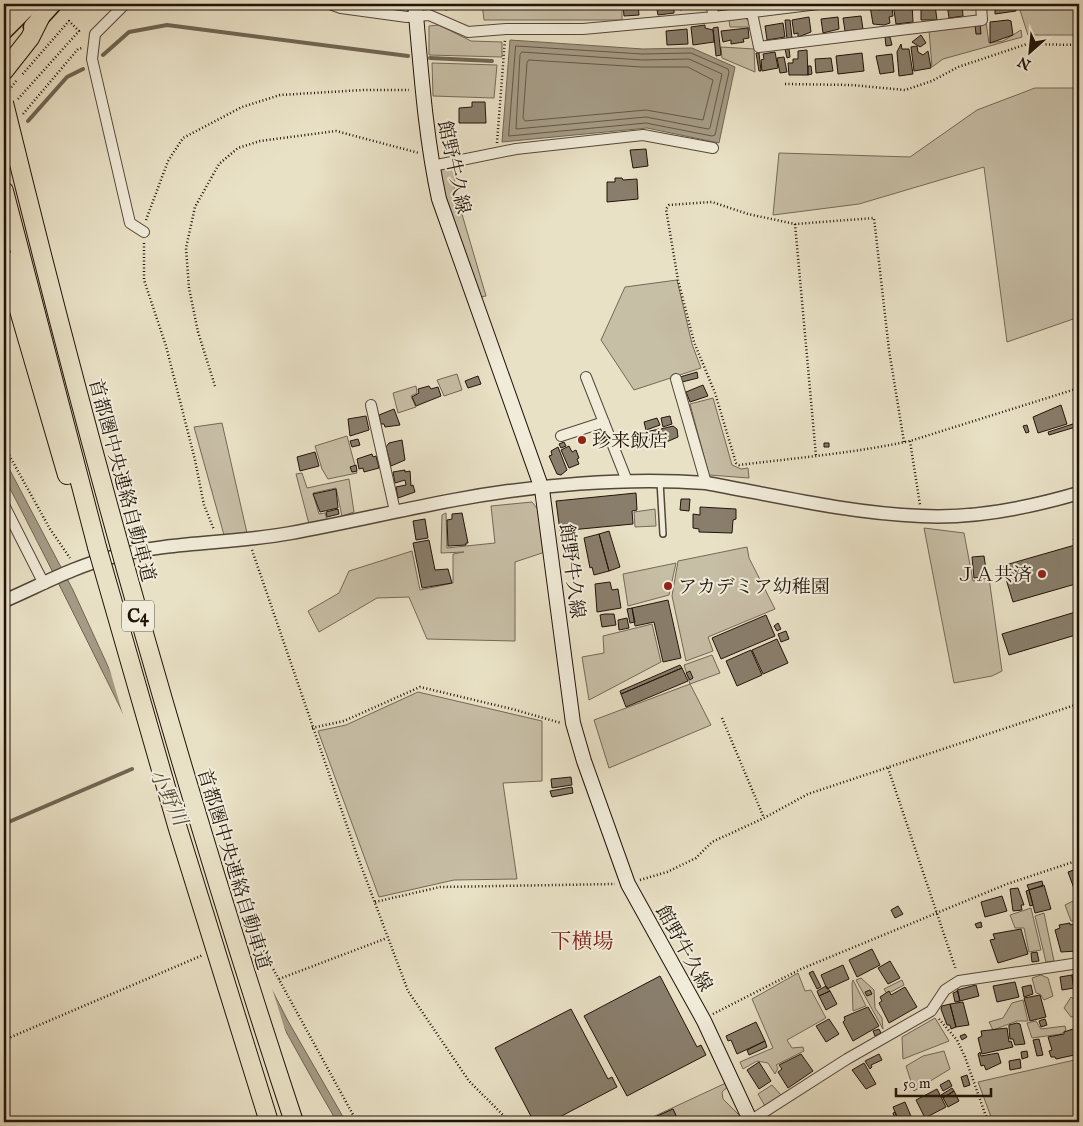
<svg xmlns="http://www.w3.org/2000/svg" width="1083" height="1126" font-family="'IM FELL English','Noto Serif JP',serif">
<rect width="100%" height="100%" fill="#e9e1c6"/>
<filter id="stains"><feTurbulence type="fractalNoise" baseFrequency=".004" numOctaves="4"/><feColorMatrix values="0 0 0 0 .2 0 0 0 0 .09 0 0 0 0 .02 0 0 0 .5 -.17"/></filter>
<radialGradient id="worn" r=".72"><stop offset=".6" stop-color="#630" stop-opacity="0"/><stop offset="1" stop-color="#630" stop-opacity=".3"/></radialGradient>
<path fill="#c7bea6" stroke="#746858" d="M482,4H622V20H484Z
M1018,4H1079V35H1028Z
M745,18L749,21L751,32L748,27H730L729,20Z
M986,22L989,43L1003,41L1021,30L1022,37L943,59L932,67L929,30Z
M439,25L471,41L502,42V57L429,55V26Z
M721,47L754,49L755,72L722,58Z
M432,63L497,65L494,98L433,96Z
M1035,88H1079V317L1007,342L984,167L859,204L773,215L779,153L910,157L977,110Z
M438,167H456L454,187L486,296L480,297L443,196Z
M677,280L692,344L701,368L634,390L601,340L625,287Z
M457,374L462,390L444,396L437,380Z
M416,386L417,393L411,396L416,407L398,413L393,393Z
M713,398L732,465L741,469L748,468L749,478L709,475L690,404Z
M222,423L247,533L224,535L194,427Z
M347,436L357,473L328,479L322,469L315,446Z
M302,473L307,488L349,479L354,512L342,516L336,488L313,493L319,514L325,513L327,520L309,524L296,474Z
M532,502L540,512L545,552L515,562V641L427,639L409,597L377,598L319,632L308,611L339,593L349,571L412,551L420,590L453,583V554L464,552L441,553L442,515L446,513L447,548L495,543L491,506Z
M655,509L656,526L635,527L634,512Z
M924,528L964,533L973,581L989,578L1002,671L992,676L954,683Z
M747,547L749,558L775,609L708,637L713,651L686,661L672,596L678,561Z
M676,563L669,595L628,606L623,574Z
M652,624L661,662L589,700L582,657L604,653L603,636Z
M712,655L720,673L690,684L711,725L609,768L594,720L690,684L684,665Z
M418,692L542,721V781L503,783L517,879L454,880L379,897L318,731L346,725Z
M1079,898V920L1071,921L1065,905Z
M1031,908L1041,950L1029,952L1024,928H1015L1010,915Z
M1044,913L1054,961L1046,962L1035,916Z
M798,973L805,991L811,990L826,1018L787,1040L792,1048L803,1047L804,1051L776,1065L778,1068L775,1074L768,1063L757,1061L743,1069L740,1062L773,1048L752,999Z
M1041,975L1048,978L1053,996L1044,1000L1040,994L1036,993L1032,978Z
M861,978L874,990L875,1008L882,1018L883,1029L856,980Z
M853,980L866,1006L853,1011L852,983Z
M902,980L904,985L887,994L884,989Z
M1071,997L1079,1003V1016L1071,1017L1064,1008Z
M1023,1000L1028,1021H1017L993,1030L989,1022L1003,1018L1012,1003Z
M935,1018L949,1041L903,1059L902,1037Z
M1036,1021L1041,1029L1065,1026L1066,1030L1061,1034L1032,1038L1027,1023Z
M944,1051L950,1069L914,1091L906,1066L923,1056Z
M1079,1059V1122H993L978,1082Z
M728,1082L730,1085L722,1092L723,1099L746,1122H679L673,1109L653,1118L655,1122H642Z
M772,1085L781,1095L765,1106L758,1094Z"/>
<path fill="#a59b86" stroke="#706554" d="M510,40L643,49L692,48L735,67L719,143L647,128L502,142Z
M4,459L73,590L111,673L184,819L288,1021L346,1122H337C215,913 116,691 4,477Z"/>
<path fill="#e9e1c6" d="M106,657L268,975L289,1043L126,725Z"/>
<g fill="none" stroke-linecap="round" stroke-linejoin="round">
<path stroke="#635748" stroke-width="1" d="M516,46L642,54L691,53L728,69L729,72L715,135L712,136L646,123L509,136Z
M522,52L642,60L689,59L722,74L710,128L708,129L646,117L516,129L520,55Z
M529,60L642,67H688L713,80L703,120L646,110L525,121L523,118L527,63Z"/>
<path stroke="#706554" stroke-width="4" d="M103,55L129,32L167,25L408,56
M430,58L492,61
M28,121L67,77L83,69
M4,824L132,769"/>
</g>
<path fill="#897e6c" stroke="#21130a" d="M444,4H461L462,8L445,10Z
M623,4H638L639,15L624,16Z
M656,4H674V13L658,15Z
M679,4H702L703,6L680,10Z
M902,4H912L913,22L896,24L894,10L897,9V6Z
M921,4L935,5L937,20H921Z
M947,4H962L963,16L949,18Z
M971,4H975L976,9L972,10Z
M995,4H1015L1016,11L995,14Z
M870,6H877L879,10L892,7L893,16L889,17L890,23L884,25L873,24Z
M861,16L863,29L845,31L843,18Z
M809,17L811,32L798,37V33L794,34L792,20Z
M838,17L839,29L823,33L821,19Z
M785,20H790L792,38L787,39Z
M1008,20L1011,21L1013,35L990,43V22Z
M783,23L785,37L767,40L765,26Z
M980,24L981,34H976L975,25Z
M705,25V28L713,30L714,42L693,45L691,27Z
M718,27L721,55L716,56L713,28Z
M748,28L749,38L743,39L744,42L731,44V40L723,42L721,31Z
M687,29L688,44L667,45L666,31Z
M921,35L926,43L920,47L912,42Z
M885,37H890L892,45L886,46Z
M901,44L902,49H909L913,74L899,76L897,52Z
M917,46L918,52L923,55L928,51L931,68L914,71L911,47Z
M785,49H789L790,57L787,58Z
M807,50L808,75H789L788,63H793V59H798V51Z
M775,52L778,68L762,71L761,60L764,59L763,54Z
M756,53H759L761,71H759Z
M862,53L864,71L838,74L836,56Z
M892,54L894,72L880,74L876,56Z
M784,57L787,72L780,73L777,58Z
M831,58L833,71L816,73L815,59Z
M808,66H811L812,74L808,75Z
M472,102H485L486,123H459V108L472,107Z
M646,149L648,166L633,168L630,150Z
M615,178H622L623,180L637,179L638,199L607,202V182H615Z
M697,372L698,378L682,382L680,377Z
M478,376L481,384L468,388L465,381Z
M703,385L708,396L690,402L686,392Z
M429,386L431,389L438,387L441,396L416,406L412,397L419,393L418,389Z
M1061,405L1067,424L1038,433L1033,417Z
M394,409L400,425L385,427L384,424H381L379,415Z
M366,416L369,430L350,436L348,419Z
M670,416L672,424L663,427L661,418Z
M657,418L660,425L646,430L644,422Z
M1079,422V426L1049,435L1048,432Z
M1027,425L1029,432L1026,433L1023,426Z
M673,426L677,429L678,437L664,443L661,429Z
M659,429L661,438L648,440L646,432Z
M358,439L360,445L352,447L350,441Z
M661,439L662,444L652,446L651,441Z
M402,440L405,460L391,466L386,447L389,443Z
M564,442L566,446L561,448L559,444Z
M824,443H829V447H824Z
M569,446L572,452L576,450L579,458L577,459L579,464L569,468L561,450Z
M558,447L567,470L561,475L557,474L549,456L552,455L551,451Z
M315,452L319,466L300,471L297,457Z
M372,454L373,457L376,456L379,468L364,472L363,468L359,469L357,459Z
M356,465L357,471L352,472L350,467Z
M405,470V472L410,471L411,486L413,485L415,492L398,498L396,487L406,485L405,480L395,483L393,472Z
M336,489L338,508L320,512L313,494Z
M636,493L637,510L632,511L633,524L560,531L556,501Z
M681,499H690L689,511L680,510Z
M700,507L736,509V519L733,520L732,533L699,532V529L693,528V514L700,515Z
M338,509L339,514L327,517L326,512Z
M462,513L468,543H466V545L448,546L447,520L452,519V514Z
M425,519L428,538L416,540L413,521Z
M609,531L620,567L609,571L599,534Z
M599,534L609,571L594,575L592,567L590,568L584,538Z
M1079,538V583L1013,602L1002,566L1075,545L1073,539Z
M429,540L435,570L448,569L452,583L422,588L413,543Z
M984,556L987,576L974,578L972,557Z
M610,582L612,590L618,589L621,608L597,612L595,584Z
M668,600L681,658L663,662L654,622L635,626L632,608Z
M632,608L635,622L630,623L627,609Z
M1079,611V634L1009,655L1002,634Z
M605,614H614L616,625L602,627L600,615Z
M766,615L775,636L721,659L712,638Z
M627,618L629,628L619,630L618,620Z
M778,623L781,629L777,631L774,626Z
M786,631L789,639L781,642L778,634Z
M777,639L788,663L763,674L752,650Z
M751,650L762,675L737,686L726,661Z
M680,665L682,668L621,694L620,691Z
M682,668L688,681L626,707L621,694Z
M690,671L693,678L690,680L686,673Z
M571,777L572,785L552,788L551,779Z
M572,787L573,793L552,797L550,791Z
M1079,868V893L1076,894L1068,872Z
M1042,881L1043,886L1029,890L1027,885Z
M1044,885L1051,909L1035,913L1029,890Z
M1018,888L1024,905H1021L1022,910L1013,911L1010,889Z
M1029,890L1033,905L1030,906L1026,891Z
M1002,896L1007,911L985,917L981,902Z
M898,906L903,914L895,918L891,910Z
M981,922L982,927L977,928L975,924Z
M1070,923V925L1079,923V947L1076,948L1077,951L1061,952L1055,930L1060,928L1059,925Z
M1021,929L1028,954L998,963L990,940L995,939L993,934Z
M872,949L880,965L857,977L849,960Z
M1037,952L1039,961L1032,962L1031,953Z
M890,961L900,978L888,984L878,968Z
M843,965L849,979L827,989L821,975Z
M813,971L821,987L817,989L809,973Z
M1077,973L1079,983L1073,985L1072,975Z
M1072,975L1074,988L1062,990L1060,977Z
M660,976L697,1047L701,1045L706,1055L627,1096L584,1016Z
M1015,982L1019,997L997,1002L993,986Z
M976,985L979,996L960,1001L957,990Z
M1031,985L1033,994L1024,997L1022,987Z
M826,986L830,991L819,996L817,991Z
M905,987L917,1007L889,1023L879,1003L882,1001L880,997L889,991L891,995Z
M870,990L872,994L867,996L865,992Z
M830,991L837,1004L826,1010L819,996Z
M958,991L960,1001L955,1002L953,993Z
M1040,995L1046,1017L1030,1021L1024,998Z
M963,1002L969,1025L956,1027L950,1004Z
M950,1004L956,1027L951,1029L950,1025H947L941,1009L942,1006Z
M868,1007L879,1026L853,1041L843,1022L845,1020L844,1017Z
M571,1009L608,1079L612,1077L617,1087L550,1122H534L495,1048Z
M829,1019L839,1034L826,1042L816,1026Z
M1045,1019L1047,1025L1041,1027L1039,1021Z
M756,1022L765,1041L737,1054L731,1040L728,1041L726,1036Z
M1017,1023L1020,1024L1025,1044L1015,1045L1013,1039H1010L1009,1028V1025Z
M1007,1028L1009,1042L1011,1041L1013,1047L982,1054L978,1038L982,1036L981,1031Z
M1076,1028L1077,1031L1079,1030V1054L1056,1059L1055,1057H1051L1049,1051L1052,1050L1048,1037L1064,1034V1032Z
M879,1029L881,1033L875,1036L873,1031Z
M965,1034L967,1037L962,1040L960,1036Z
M1039,1039L1043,1055L1037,1056L1033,1040Z
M765,1041L767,1047L749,1055L747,1050Z
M1027,1051L1028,1057L1022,1059L1021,1052Z
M980,1052L981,1056L998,1053L1001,1063L986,1070L984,1065L981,1066L978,1054Z
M801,1054L813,1071L788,1088L778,1072L782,1069L779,1065Z
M879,1054L882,1060L871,1065L872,1067L870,1069L865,1061Z
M1020,1059L1021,1068L1010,1070L1009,1061Z
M759,1062L771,1081L759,1089L747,1070Z
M864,1063L876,1084L866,1089L852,1070Z
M967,1075L970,1085L964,1087L961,1077Z
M949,1080L952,1086L943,1091L940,1085Z
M952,1088L954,1091L943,1098L941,1095Z
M937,1089L946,1107L925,1118L916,1100Z
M954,1091L959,1101L948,1107L943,1098Z
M905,1102L913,1121L911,1122H899L893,1107Z
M673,1109L679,1122H655L653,1118Z
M895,1112L899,1122H896L893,1113Z"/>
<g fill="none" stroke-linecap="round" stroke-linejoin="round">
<g stroke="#534639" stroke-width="8">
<path id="service" d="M660,481L663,534"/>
</g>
<g stroke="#534639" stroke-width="12">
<path id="minor" d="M125,4L95,34L92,59L130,223L144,232
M330,4L341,8L407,17L429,15L468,32L506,29H583L714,17L818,4
M711,4L714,17
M752,13L759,47L982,20L981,4
M432,166L516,149L643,135L713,148
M586,377L627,481
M676,379L706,483
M371,405L395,511
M561,436L604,422
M4,505L44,584
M750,1121L847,1059L931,1011L945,990L959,981L1079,963"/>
</g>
<g stroke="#534639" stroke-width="15">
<path id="tertiary" d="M4,601C39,586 75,566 112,557C171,541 232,544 291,533C346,523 400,510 454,500C534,485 625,477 706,483C777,496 849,513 921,516C975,519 1028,508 1079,493"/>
</g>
<g stroke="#21130a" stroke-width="16">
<path id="secondary" d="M415,4C421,69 425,134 439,199L542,489L573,723L584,761L628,884L704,1021L751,1122"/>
</g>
<g stroke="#21130a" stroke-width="19">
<path id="trunk" d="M32,27L53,4
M4,31L31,4"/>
</g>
<g stroke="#21130a" stroke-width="20">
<path id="motorway" d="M4,14L14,4
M4,71L30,38L40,18
M4,191L97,547
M4,259L67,475"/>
</g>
<path stroke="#21130a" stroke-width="2.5" stroke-dasharray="1 2.5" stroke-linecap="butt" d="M785,84L851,85L905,90L932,81L958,67L1027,44L1079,45
M9,90L17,80
M18,99L79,31L69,21L21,76
M23,114L78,49L82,48
M497,143L505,39
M146,220L168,161L183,138L242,107L280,95L363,90H409
M795,224L816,456
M144,243V280L166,346L195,460L204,505L214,530
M215,386L198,332L189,288L186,248L195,207L219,164L238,148L260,141L336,131L419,153
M910,441L920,505
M904,442L889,350L874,218L795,224L748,214L712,202L669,205L666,209L678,280L694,342L715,393L736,463L739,465C796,458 854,453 910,441L1079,388
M4,446L50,529L70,558
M252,550L357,855L408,991L469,1081L510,1122
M722,718L764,818
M312,728L344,721L420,687L512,709L561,723
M888,768L956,970
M640,880L667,872L696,858L712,842L764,818L808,794L1078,704
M375,902L440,887L615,884
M249,936L254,934L357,1122
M279,979L387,938
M713,1014L801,969L1007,884L1079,860
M939,1019L957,1040L965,1057L988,1122
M4,1040L203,955"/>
<use href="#service" stroke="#f1ecda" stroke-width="5"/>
<use href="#minor" stroke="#f1ecda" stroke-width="10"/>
<use href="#tertiary" stroke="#f1ecda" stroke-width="12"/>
<use href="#secondary" stroke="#f1ecda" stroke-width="14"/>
<use href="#trunk" stroke="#e9e1c6" stroke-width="16"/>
<use href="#motorway" stroke="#e9e1c6" stroke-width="18"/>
<g stroke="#21130a" stroke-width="20" stroke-linecap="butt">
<path id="motorway-bridge" d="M4,103C88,446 183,787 294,1122
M97,547L178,829L269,1122"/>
</g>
<use href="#motorway-bridge" stroke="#e9e1c6" stroke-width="18"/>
</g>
<g fill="#8f2418" stroke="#f1ecda" stroke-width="2">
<circle cx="582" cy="440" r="5"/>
<circle cx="1042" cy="574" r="5"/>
<circle cx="668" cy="586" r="5"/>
</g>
<g text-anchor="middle" stroke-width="4" stroke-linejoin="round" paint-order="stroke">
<rect fill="#f1ecda" stroke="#5f5448" stroke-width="1" x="122" y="600.5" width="32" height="31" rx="4"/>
<g font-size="18" font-weight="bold" fill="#21130a">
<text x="138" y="622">C4</text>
</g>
<g font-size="19" fill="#21130a" stroke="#f1ecda">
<text transform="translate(455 167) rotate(78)" y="7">館野牛久線</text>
<text transform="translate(123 480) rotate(75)" y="7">首都圏中央連絡自動車道</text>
<text transform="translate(573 571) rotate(83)" y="7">館野牛久線</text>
<text transform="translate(235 869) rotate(73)" y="7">首都圏中央連絡自動車道</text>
<text transform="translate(685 948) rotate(61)" y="7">館野牛久線</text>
</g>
<g font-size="19" fill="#21130a" stroke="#f1ecda" text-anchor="start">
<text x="592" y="447">珍来飯店</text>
<text x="1032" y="581" text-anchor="end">ＪＡ共済</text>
<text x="678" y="593">アカデミア幼稚園</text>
</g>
<g font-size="20" font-style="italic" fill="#5c5042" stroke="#f1ecda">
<text transform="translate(169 797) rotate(64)" y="7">小野川</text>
</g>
<g font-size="21" fill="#7a1f14" stroke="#f1ecda">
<text x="582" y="948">下横場</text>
</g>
</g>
<rect width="1083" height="1126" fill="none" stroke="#e9e1c6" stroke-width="20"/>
<rect x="5" y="5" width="1073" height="1116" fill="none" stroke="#21130a" stroke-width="2.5"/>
<rect x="10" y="10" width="1063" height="1106" fill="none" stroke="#21130a"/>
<g transform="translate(1030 52) rotate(207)" stroke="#f1ecda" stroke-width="4" paint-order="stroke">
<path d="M0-4L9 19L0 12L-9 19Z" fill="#21130a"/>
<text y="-8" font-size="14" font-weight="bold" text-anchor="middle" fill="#21130a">N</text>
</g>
<path d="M896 1088v8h95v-8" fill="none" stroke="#21130a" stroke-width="2.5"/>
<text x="903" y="1088" font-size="15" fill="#21130a" stroke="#f1ecda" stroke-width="4" paint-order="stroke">50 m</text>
<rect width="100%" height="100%" filter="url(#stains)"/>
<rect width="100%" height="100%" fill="url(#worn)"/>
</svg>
